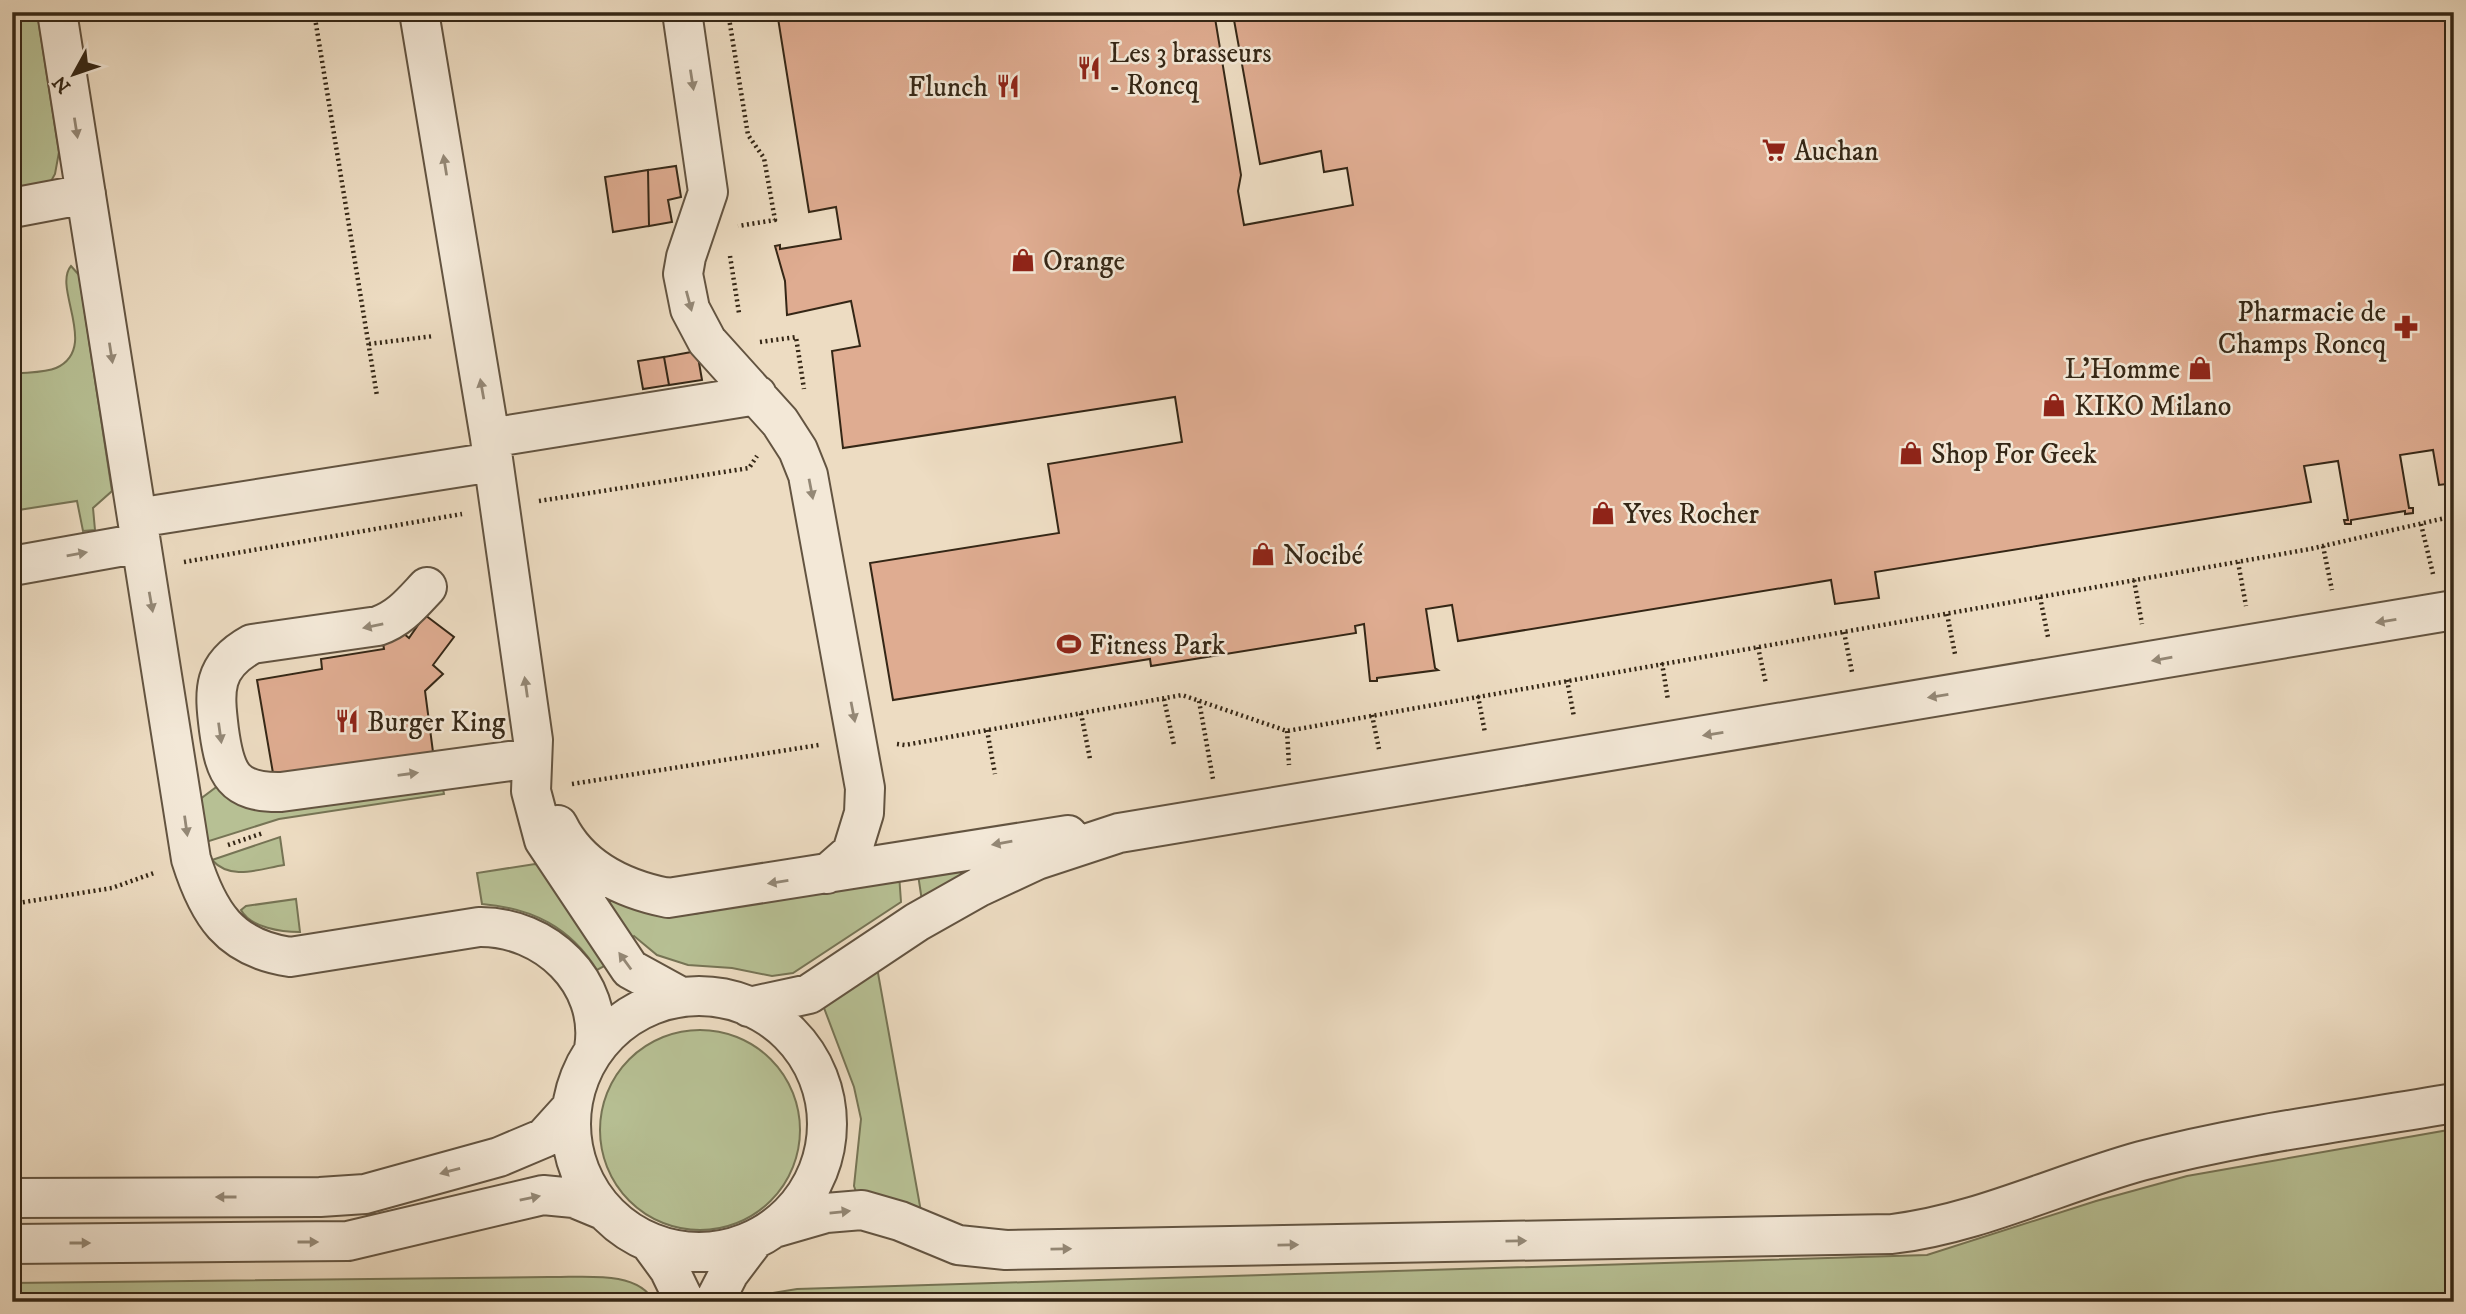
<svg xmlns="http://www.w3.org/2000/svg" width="2466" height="1314" font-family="'IM FELL DW Pica',serif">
<rect width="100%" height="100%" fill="#eddcc2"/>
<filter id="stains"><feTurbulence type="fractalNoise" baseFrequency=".00286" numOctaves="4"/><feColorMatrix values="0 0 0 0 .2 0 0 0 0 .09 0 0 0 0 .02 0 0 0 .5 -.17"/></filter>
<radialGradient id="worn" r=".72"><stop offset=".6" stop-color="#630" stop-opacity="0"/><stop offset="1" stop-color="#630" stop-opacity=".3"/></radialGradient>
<path fill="#b7c094" stroke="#767455" stroke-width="2" d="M12,12H37L59,152L55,174L45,192L12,199Z
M71,266L79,275L112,491L93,508L95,530L83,531L77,501L12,511V374C25,372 45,373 56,368C100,348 52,288 71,266Z
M441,779L444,794L279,819L206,842L199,800L223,782Z
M280,837L284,865C259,869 231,881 212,860Z
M989,858L922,901L917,868Z
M535,864L544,866L612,962L597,970C570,927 532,908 482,904L477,873Z
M899,874L901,902L793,973L772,976L732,968L688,965L657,955L634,936L627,942L604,900L612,898L657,912L694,914Z
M296,899L300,932C282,932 251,928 241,910L246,906Z
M876,962L922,1217L857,1195L854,1186L861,1119L854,1087L821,1000Z
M600 1130a100 100 0 1 1 200 0a100 100 0 1 1-200 0Z
M2454,1129V1302H751L755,1296L797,1289L1927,1255L2096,1201L2187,1176Z
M549,1277C580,1278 638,1269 654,1302H12V1283Z"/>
<path fill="#dfac91" stroke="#352716" stroke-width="2" d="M777,12H1214L1241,175L1238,191L1244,225L1353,205L1347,168L1324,172L1321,151L1260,164L1234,20L1276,12H2454V483L2439,485L2433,450L2400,455L2409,508H2413V513L2405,514V511L2351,520V524H2345L2344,520H2348L2338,461L2304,466L2311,502L1875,572L1879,598L1835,604L1831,580L1458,641L1452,605L1426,609L1435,668L1438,670L1377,678V681H1370L1364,624L1355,626L1356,633L1151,666L1150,659L893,700L870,563L1059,533L1048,464L1182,442L1175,397L843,448L832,351L860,346L851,301L787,315L785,281L775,246L780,245V249L841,239L836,207L809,212Z
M676,166L681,197L668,200L672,222L649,226L648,170Z
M648,170L649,226L613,232L605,177Z
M697,351L702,380L669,385L664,357Z
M664,357L669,385L643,389L638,361Z
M425,615L454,637L433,665L443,674L425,691L433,752L274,779L257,680L322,669L321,659L384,649L382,637L403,633L409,638Z"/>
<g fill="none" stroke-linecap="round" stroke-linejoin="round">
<g stroke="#635441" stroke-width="42">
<path id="minor" d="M57,12L191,859C208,913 229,948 290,957L479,927C545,926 605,982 594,1049
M419,12L490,438L533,740L531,791L544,840L630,969L681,997
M682,12L708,192L686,257L683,274L690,309L707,341L780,422L798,450L808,475L865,788L864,813L852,852L827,874
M12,208L86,194
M490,438L757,395
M137,518L493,462
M12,566L141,543
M427,587C411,604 400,618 378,626L252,644C212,666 214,690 219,730C225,774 233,793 281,792L532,758
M558,825C579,868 623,889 668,898L1068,835
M571 1124a128 128 0 1 1 256 0a128 128 0 1 1-256 0Z
M749,1007L809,994L917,922L979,887L1037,860L1119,833L2454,610
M12,1198L320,1197L365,1194L499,1157L544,1138L572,1107
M774,1228L826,1213L862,1210L900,1221L958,1245L1006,1250L1892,1234C1977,1224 2058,1184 2141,1161C2243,1134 2349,1121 2454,1103
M650,1243L669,1269L685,1302
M12,1244L348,1241L543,1195L574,1198L603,1210
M714,1302L729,1273L754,1240"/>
</g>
<path stroke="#352716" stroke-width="4.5" stroke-dasharray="2 3.5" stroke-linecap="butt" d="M314,12L377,396
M728,12L748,135L764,158L775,220L738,226
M730,256L739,313
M760,342L796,337L804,389
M369,344L434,336
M539,501L749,468L757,456
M2421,524L2433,574
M2323,546L2332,590
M184,562L462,514
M2238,562L2246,606
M2134,580L2142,624
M2040,597L2048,637
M1947,614L1955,654
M1844,632L1852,672
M1758,647L1766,684
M1662,663L1668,700
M1567,680L1574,717
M1478,696L1485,733
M1164,699L1174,745
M1199,701L1213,779
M1081,713L1090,759
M1372,715L1379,749
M987,730L995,774
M1287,731L1289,765
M897,744L905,745L1182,695L1287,731L2310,549L2454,516
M572,784L819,745
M228,845L263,833
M12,904L112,888L154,873"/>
<use href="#minor" stroke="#f3e8d7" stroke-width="38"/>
</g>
<defs><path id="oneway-solid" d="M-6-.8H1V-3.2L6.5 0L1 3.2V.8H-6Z" transform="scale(1.75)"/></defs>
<g fill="#948876">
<use href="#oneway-solid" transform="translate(692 80) rotate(81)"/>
<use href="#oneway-solid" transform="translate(76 128) rotate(81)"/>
<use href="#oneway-solid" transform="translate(445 165) rotate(-99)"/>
<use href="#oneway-solid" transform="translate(689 301) rotate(75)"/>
<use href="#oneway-solid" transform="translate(111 353) rotate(81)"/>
<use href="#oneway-solid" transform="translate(482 389) rotate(-100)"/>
<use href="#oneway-solid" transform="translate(811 489) rotate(79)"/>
<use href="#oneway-solid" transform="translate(77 554) rotate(-10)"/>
<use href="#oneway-solid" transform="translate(151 602) rotate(80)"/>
<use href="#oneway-solid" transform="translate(2386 621) rotate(171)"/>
<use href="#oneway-solid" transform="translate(373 626) rotate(168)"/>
<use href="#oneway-solid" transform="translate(2162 659) rotate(170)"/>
<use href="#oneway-solid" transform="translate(526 687) rotate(-98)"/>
<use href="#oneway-solid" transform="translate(1938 696) rotate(171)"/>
<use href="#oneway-solid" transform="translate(853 712) rotate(79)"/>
<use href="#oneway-solid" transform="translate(220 733) rotate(82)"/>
<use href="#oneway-solid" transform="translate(1713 734) rotate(171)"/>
<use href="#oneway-solid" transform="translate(408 774) rotate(-8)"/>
<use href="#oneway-solid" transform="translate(186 826) rotate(82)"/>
<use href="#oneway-solid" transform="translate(1002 843) rotate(170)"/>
<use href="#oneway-solid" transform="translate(778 882) rotate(171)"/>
<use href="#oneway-solid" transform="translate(625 961) rotate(-126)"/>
<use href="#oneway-solid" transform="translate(450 1171) rotate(165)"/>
<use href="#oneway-solid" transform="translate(226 1197) rotate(180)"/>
<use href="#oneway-solid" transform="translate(530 1198) rotate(-11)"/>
<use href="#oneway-solid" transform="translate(840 1212) rotate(-6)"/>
<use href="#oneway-solid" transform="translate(1516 1241) rotate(-1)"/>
<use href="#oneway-solid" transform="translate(308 1242)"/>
<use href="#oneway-solid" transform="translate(80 1243)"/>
<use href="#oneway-solid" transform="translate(1288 1245) rotate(-1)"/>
<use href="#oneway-solid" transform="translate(1061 1249) rotate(-1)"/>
</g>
<defs>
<g id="restaurant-bare" transform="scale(1.89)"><path d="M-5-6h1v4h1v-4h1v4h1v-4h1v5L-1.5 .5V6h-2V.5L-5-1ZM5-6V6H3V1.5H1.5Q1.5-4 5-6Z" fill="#8f2418" stroke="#f3e8d7" stroke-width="2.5" paint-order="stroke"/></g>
<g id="supermarket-bare" transform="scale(1.89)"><path d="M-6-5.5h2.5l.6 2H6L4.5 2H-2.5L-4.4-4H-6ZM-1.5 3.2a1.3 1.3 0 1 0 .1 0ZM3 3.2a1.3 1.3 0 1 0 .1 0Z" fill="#8f2418" stroke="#f3e8d7" stroke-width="2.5" paint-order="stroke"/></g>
<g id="shop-bare" transform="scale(1.89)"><path d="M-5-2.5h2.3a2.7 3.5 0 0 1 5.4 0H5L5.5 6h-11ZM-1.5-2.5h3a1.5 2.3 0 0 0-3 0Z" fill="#8f2418" stroke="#f3e8d7" stroke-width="2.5" paint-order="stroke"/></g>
<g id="pharmacy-bare" transform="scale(1.89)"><path d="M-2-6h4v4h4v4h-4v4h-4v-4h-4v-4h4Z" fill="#8f2418" stroke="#f3e8d7" stroke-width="2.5" paint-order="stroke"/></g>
<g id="stadium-bare" transform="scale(1.89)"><path d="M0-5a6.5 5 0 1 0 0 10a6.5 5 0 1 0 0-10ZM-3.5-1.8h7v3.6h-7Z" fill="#8f2418" stroke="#f3e8d7" stroke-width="2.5" paint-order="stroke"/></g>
</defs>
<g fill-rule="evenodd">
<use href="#restaurant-bare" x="1089" y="68"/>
<use href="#restaurant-bare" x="1008" y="86"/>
<use href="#supermarket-bare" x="1774" y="150"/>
<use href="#shop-bare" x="1023" y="260"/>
<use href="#pharmacy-bare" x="2406" y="327"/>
<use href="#shop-bare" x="2200" y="368"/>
<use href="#shop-bare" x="2054" y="405"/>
<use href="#shop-bare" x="1911" y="453"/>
<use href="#shop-bare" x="1603" y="513"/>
<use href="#shop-bare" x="1263" y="554"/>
<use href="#stadium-bare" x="1069" y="644"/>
<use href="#restaurant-bare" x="347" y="721"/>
</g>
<g text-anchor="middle" stroke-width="5" stroke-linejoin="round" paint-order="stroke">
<g font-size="28" fill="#352716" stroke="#f3e8d7" text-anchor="start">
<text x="1109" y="62">Les 3 brasseurs<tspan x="1109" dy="32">- Roncq</tspan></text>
<text x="988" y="96" text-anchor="end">Flunch</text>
<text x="1794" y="160">Auchan</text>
<text x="1043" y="270">Orange</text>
<text x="2386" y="321" text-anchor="end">Pharmacie de<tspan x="2386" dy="32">Champs Roncq</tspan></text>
<text x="2180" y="378" text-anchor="end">L'Homme</text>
<text x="2074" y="415">KIKO Milano</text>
<text x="1931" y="463">Shop For Geek</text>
<text x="1623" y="523">Yves Rocher</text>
<text x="1283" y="564">Nocibé</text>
<text x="1089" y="654">Fitness Park</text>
<text x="367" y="731">Burger King</text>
</g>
</g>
<rect width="2466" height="1314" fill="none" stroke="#eddcc2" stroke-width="42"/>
<rect x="14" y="14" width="2438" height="1286" fill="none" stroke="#352716" stroke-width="3.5"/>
<rect x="21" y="21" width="2424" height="1272" fill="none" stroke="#352716" stroke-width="2"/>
<g transform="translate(74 74) rotate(230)" stroke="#f3e8d7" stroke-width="5" paint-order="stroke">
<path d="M0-5L12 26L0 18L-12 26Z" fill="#352716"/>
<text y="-10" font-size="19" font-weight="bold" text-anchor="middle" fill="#352716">N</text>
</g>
<rect width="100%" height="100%" filter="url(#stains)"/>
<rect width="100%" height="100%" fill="url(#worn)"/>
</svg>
